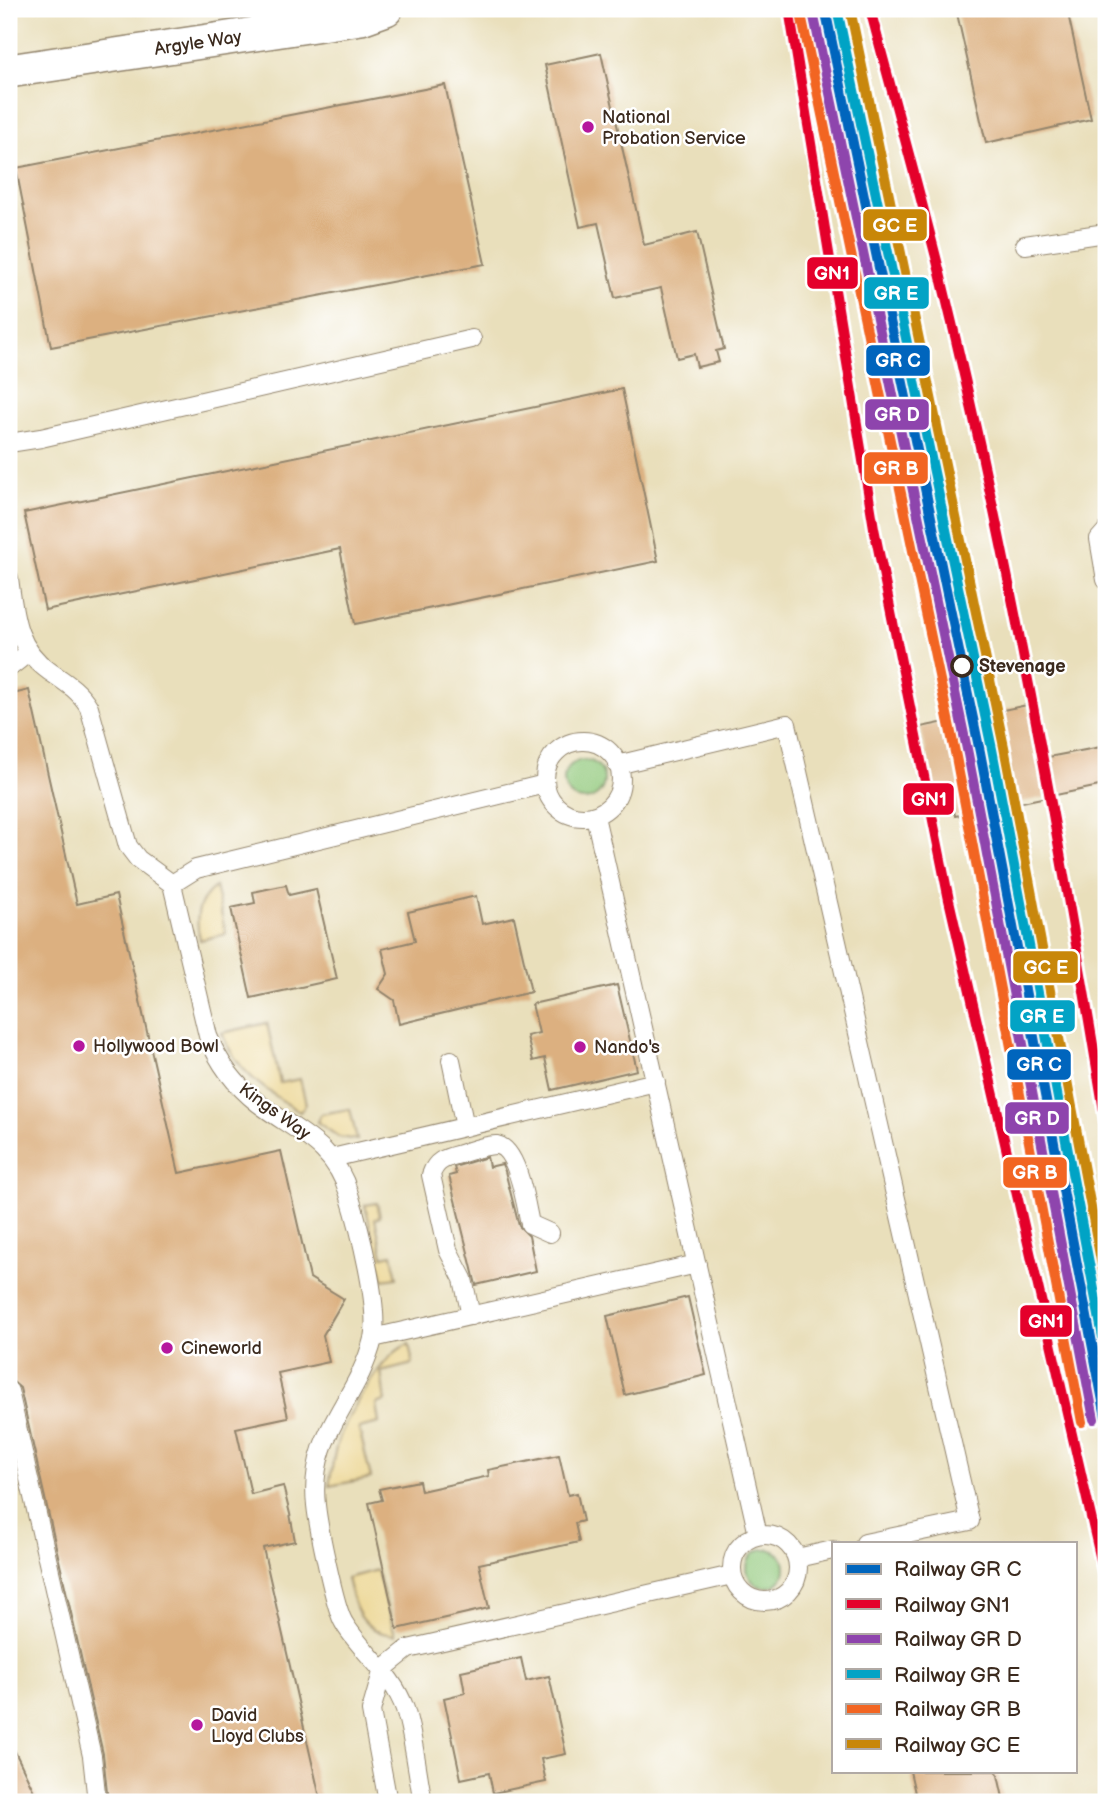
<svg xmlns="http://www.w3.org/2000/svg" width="1115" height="1811" font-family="'Balsamiq Sans',sans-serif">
<rect width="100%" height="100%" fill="#fff"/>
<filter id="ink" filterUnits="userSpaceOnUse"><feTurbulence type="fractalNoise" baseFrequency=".0143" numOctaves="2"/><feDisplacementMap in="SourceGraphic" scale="14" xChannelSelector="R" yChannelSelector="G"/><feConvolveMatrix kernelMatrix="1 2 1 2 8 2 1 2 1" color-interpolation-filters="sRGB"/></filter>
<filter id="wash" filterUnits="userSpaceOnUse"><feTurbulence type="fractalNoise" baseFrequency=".00686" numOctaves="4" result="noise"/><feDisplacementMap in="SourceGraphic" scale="28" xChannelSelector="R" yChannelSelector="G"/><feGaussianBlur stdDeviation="1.57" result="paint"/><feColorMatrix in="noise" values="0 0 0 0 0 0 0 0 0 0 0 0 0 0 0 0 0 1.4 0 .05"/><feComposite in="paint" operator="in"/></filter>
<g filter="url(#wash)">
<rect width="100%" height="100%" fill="#e9dfbb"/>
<path fill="#92c97c" stroke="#667a4d" stroke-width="2" d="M564 780a20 20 0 1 1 40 0a20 20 0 1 1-40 0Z
M747 1568a19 19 0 1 1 38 0a19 19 0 1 1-38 0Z"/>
<path fill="#eeda9e" stroke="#94825e" stroke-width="2" d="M215,887L226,934L200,940C195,918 196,902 215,887Z
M267,1023L280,1083L300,1079L306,1104L300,1112C267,1091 236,1072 222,1033Z
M350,1109L357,1140L339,1137L317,1122L321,1114Z
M377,1203L380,1217L375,1219L383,1256L392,1254L397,1278L383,1280L365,1205Z
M409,1344L413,1364L381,1372L385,1401L376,1404L379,1423L359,1428L371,1478L329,1486C332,1470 333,1454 339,1438C350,1412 382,1353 409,1344Z
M377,1570L395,1635C361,1633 353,1606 347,1578Z"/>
<g id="blocks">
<path fill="#dcb080" d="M956,9H1067L1091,119L986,143Z
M601,53L644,245L697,232L724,349L716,351L719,362L697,367L694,354L677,358L661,288L615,298L598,223L580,227L545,65Z
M445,85L485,264L51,347L16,168Z
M622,389L658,561L355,624L340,549L45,610L24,513Z
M29,690L77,904L116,895L179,1173L281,1151L310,1278L344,1299L323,1335L329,1362L278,1373L288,1417L236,1428L251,1494L283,1486L290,1514L295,1541L263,1548L321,1802H108L103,1754L20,1388L11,1380L9,1368V695Z
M1027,705L1038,759L1106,746V772L1101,773L1104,785L955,816L951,794L935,798L921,727Z
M286,885L289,895L316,889L337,979L251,998L231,908L255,903L253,892Z
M476,896L482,924L514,917L531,992L399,1024L394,1000L378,989L388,974L382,949L415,941L408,912Z
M617,985L637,1070L552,1090L545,1058L533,1061L527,1036L539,1033L532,1004Z
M487,1157L489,1167L502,1164L505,1171L519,1226L529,1236L536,1271L476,1285L449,1176L456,1174L454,1167Z
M688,1297L706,1375L625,1395L607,1316Z
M559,1455L568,1495L577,1493L583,1521L575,1523L579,1542L479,1564L489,1608L397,1629L369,1503L382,1500L379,1489L419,1481L421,1491L489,1476L488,1470Z
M521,1658L526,1681L549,1676L566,1754L541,1759L546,1782L493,1793L489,1773L461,1779L444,1698L465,1693L461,1671Z
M9,1739L39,1802H9Z
M910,1771H997L1004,1802H917Z"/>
</g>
</g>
<g filter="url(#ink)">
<use href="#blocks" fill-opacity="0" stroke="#92846c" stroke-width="2"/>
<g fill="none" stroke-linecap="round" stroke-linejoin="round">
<g stroke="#92846c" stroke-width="20">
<path id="lane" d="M1025,245L1106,233
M9,443L41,438L472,339
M1106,531L1099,539L1106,580
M9,578C14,615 16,648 49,671C65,682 79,690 89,707L128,846L138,859L172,884L208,1036C219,1064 235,1085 258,1103C296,1132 334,1143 349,1194C359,1226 380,1307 373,1339C357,1403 308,1433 316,1505C318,1525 335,1609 344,1623C362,1653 393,1674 405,1709C414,1738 417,1772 423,1802
M9,668L28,653
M545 779a38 38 0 1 1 76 0a38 38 0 1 1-76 0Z
M617,765L787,724L970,1521L865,1543
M595,816L758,1535
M172,884L196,869L545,784
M451,1060L465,1127
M332,1158L656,1082
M471,1316L463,1279L448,1250L431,1175C436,1160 445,1158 460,1154C470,1151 487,1144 497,1145C518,1149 526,1206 530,1224L550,1233
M373,1338L697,1264
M9,1391L92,1756L97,1802
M732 1568a33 33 0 1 1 66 0a33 33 0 1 1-66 0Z
M797,1558L833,1550
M383,1669L408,1649L732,1575
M383,1669L371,1711L388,1802"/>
</g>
<g stroke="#92846c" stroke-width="36">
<g id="street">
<path id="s1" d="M9,71L361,18L386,9"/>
</g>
</g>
<use href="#lane" stroke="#fff" stroke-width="18"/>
<use href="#street" stroke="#fff" stroke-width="33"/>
<g stroke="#fff" stroke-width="16">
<path id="rail-1" d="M825,9L980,752L1106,1417"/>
</g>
<g stroke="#fff" stroke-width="16">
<path id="rail-2" d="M789,9L874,528L949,900L1106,1582
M870,9C893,96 917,182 939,269C1008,551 1059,837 1106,1123"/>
</g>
<g stroke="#fff" stroke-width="16">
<path id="rail-3" d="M813,12L968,754L1094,1419"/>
</g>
<g stroke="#fff" stroke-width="16">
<path id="rail-4" d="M837,9L992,749L1106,1353"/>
</g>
<g stroke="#fff" stroke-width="16">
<path id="rail-5" d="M801,14L956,757L1082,1422"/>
</g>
<g stroke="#fff" stroke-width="16">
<path id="rail-6" d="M850,9L1004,747L1106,1287"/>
</g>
<use href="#rail-1" stroke="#0065bd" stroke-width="10"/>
<use href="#rail-2" stroke="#e4002b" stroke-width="10"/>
<use href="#rail-3" stroke="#8e44ad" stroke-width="10"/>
<use href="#rail-4" stroke="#03a3c5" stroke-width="10"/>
<use href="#rail-5" stroke="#f26522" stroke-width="10"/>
<use href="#rail-6" stroke="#c88708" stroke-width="10"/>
</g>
</g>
<g fill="#b5179e" stroke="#fff" stroke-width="2.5">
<circle cx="588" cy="127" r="7"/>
<circle cx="79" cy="1046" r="7"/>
<circle cx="580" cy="1047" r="7"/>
<circle cx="167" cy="1348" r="7"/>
<circle cx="197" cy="1725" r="7"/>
</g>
<circle fill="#fff" stroke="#3b2a1e" stroke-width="3.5" cx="962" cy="666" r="10"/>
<g text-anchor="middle" stroke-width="5" stroke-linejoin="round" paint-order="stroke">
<g font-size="18" fill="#3b2a1e" stroke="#fff">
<text dy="6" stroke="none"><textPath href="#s1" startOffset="191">Argyle Way</textPath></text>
<text transform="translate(275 1111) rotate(36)" y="6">Kings Way</text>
</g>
<g font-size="18" fill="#3b2a1e" stroke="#fff" text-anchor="start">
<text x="602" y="123">National<tspan x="602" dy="21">Probation Service</tspan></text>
<text x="93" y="1052">Hollywood Bowl</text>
<text x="594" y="1053">Nando's</text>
<text x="181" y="1354">Cineworld</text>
<text x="211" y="1721">David<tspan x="211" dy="21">Lloyd Clubs</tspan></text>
</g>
<g font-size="18" font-weight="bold" fill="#3b2a1e" stroke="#fff" text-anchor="start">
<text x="979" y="672">Stevenage</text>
</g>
</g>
<g stroke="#fff" stroke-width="2.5">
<rect x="862" y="208" width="66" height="34" rx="7" fill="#c88708"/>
<rect x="806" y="256" width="53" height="34" rx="7" fill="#e4002b"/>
<rect x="863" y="276" width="67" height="34" rx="7" fill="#03a3c5"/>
<rect x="865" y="344" width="66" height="33" rx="7" fill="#0065bd"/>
<rect x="864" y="398" width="66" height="33" rx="7" fill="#8e44ad"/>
<rect x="863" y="451" width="66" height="34" rx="7" fill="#f26522"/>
<rect x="902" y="782" width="53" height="34" rx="7" fill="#e4002b"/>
<rect x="1012" y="950" width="67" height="34" rx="7" fill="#c88708"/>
<rect x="1009" y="999" width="67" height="34" rx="7" fill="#03a3c5"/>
<rect x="1006" y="1048" width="66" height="33" rx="7" fill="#0065bd"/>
<rect x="1004" y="1101" width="66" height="34" rx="7" fill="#8e44ad"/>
<rect x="1002" y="1156" width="66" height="33" rx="7" fill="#f26522"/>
<rect x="1019" y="1304" width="54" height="34" rx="7" fill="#e4002b"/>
</g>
<g font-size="19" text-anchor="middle" font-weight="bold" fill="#fff">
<text x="895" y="232">GC E</text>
<text x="832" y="280">GN1</text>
<text x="896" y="300">GR E</text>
<text x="898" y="367">GR C</text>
<text x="897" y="421">GR D</text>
<text x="896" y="475">GR B</text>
<text x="929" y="806">GN1</text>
<text x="1046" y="974">GC E</text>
<text x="1042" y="1023">GR E</text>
<text x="1039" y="1071">GR C</text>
<text x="1037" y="1125">GR D</text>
<text x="1035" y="1179">GR B</text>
<text x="1046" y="1328">GN1</text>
</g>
<rect width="1115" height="1811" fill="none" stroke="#fff" stroke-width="35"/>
<rect x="832" y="1542" width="245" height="231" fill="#ffffff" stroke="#b1aaa5" stroke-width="2"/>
<rect x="846" y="1564" width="35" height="10" fill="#0065bd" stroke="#b1aaa5" stroke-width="2"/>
<text x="894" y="1576" font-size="21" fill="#3b2a1e">Railway GR C</text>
<rect x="846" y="1599" width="35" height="10" fill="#e4002b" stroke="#b1aaa5" stroke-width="2"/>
<text x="894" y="1612" font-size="21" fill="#3b2a1e">Railway GN1</text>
<rect x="846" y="1634" width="35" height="10" fill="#8e44ad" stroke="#b1aaa5" stroke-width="2"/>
<text x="894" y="1646" font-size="21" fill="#3b2a1e">Railway GR D</text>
<rect x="846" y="1669" width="35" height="10" fill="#03a3c5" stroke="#b1aaa5" stroke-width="2"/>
<text x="894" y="1682" font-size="21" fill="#3b2a1e">Railway GR E</text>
<rect x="846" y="1704" width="35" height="10" fill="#f26522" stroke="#b1aaa5" stroke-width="2"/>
<text x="894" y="1716" font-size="21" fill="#3b2a1e">Railway GR B</text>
<rect x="846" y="1739" width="35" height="10" fill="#c88708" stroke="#b1aaa5" stroke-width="2"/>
<text x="894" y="1752" font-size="21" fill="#3b2a1e">Railway GC E</text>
</svg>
